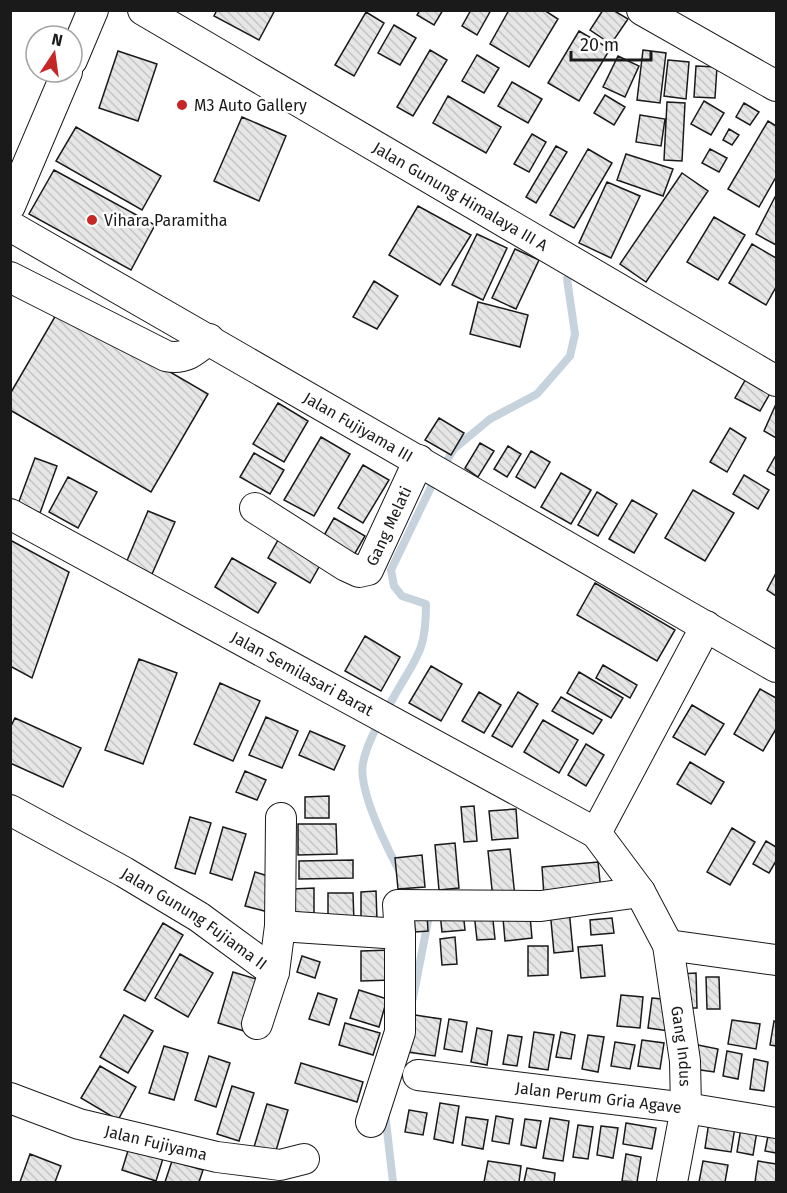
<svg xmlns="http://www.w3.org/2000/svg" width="787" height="1193" font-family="'Fira Sans',sans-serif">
<defs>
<pattern id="building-back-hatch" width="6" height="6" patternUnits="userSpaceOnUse" patternTransform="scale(1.5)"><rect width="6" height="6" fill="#e6e6e6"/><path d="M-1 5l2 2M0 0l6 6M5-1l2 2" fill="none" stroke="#c5c5c5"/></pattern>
</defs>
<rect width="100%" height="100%" fill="#fff"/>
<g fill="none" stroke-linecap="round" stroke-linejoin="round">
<path stroke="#c6d2dc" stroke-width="8" d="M416,898C398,872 357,794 363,763C368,738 384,715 396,693C418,655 426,650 426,604L402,596L394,586L391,570L432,485L454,449L490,419L537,394L570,356L575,334L567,279
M413,998L428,921L425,911
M385,1113L393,1182"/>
</g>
<path fill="url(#building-back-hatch)" stroke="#1a1a1a" stroke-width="1.5" d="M217,10H275L259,40L214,16Z
M420,10H443L434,25L417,15Z
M471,10H491L477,35L462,26Z
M509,10H544L558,19L529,67L490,44Z
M603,10H613L628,19L611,44L590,30Z
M366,12L384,23L354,76L335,65Z
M394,25L416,38L400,65L378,53Z
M579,31L610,49L579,101L548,83Z
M430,50L447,60L413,116L397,107Z
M643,50L666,53L660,103L637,100Z
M118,51L157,64L138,121L99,108Z
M477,55L499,68L484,93L462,81Z
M618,56L639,66L625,97L603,87Z
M668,60L689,62L686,99L664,96Z
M696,66L717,67L715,98L694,97Z
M512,82L542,99L528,123L498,106Z
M605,95L625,107L614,125L594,113Z
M448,96L501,127L486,153L433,123Z
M704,101L724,113L711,135L691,124Z
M667,102L685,103L682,161L664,160Z
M744,103L759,112L750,125L736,117Z
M640,115L665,119L661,146L636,142Z
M242,117L286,136L259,201L214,181Z
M768,121L776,126V177L759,207L728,189Z
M76,127L161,176L142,210L56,161Z
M729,129L739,135L732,145L723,140Z
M532,134L546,142L529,172L514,164Z
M556,146L567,152L536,203L526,197Z
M588,149L612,163L574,228L550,215Z
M710,149L727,158L719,172L702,163Z
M626,154L673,169L663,196L617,180Z
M54,170L155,225L131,270L29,214Z
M682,173L708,191L646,282L620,264Z
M607,182L640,196L611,258L579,243Z
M776,195V245L756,234Z
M418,206L471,235L440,285L389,255Z
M714,217L745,235L718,280L687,262Z
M477,234L507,248L483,300L452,285Z
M752,244L776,258V287L766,305L729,283Z
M515,249L539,260L516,309L492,298Z
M374,281L398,296L377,329L353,317Z
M478,302L528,315L520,347L470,334Z
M60,308L208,394L151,492L10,410V394Z
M747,377L772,390L760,411L735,398Z
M278,403L308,421L284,462L253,444Z
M776,404V438L764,431Z
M439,418L464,433L451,455L425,440Z
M730,428L746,438L727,472L710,462Z
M321,437L350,454L314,516L284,500Z
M480,443L494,451L478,477L465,468Z
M508,446L521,454L507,477L494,469Z
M531,451L550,462L535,488L516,477Z
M254,453L284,470L270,494L240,477Z
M776,455V476L767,471Z
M35,458L57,466L40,513L18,504Z
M363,465L389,480L363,523L338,508Z
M561,473L591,490L571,524L541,507Z
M744,475L769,490L758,509L733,494Z
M68,477L97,492L78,528L49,512Z
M693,490L734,513L705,561L665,538Z
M597,492L617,504L598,536L578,525Z
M632,500L657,514L634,553L609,539Z
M148,511L175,522L152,574L126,563Z
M334,518L365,536L354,555L323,537Z
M282,533L324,558L310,583L268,558Z
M10,540L69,572L32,678L10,666Z
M232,558L276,583L258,613L215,587Z
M776,573V596L767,590Z
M595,583L675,630L657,661L577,615Z
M365,636L400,657L381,691L345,671Z
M139,659L177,673L143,764L105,750Z
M603,665L637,685L630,698L596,678Z
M431,666L462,684L441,721L409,703Z
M579,672L623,698L611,718L567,693Z
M220,683L260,701L233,761L194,744Z
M760,689L776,698V729L763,751L734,734Z
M479,692L501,705L484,733L462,721Z
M518,692L538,704L512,747L492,736Z
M561,697L602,720L593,734L552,711Z
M692,705L724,724L705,755L673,737Z
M266,717L298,731L282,768L249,755Z
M15,718L81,748L63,787L10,763V728Z
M543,720L578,740L559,773L524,752Z
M310,731L345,746L334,770L299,755Z
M586,744L604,755L586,786L568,775Z
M690,762L724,782L711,804L677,784Z
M245,771L266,780L257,800L236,792Z
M329,796V818H305V797Z
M474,806L477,841L464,842L461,807Z
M516,809L518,838L492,840L489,811Z
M190,817L211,823L195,874L175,868Z
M298,824H336L337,854L298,855Z
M223,827L246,834L232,880L210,873Z
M732,828L755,842L730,885L707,872Z
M766,841L776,847V861L769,873L753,864Z
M455,843L459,888L439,890L435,845Z
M510,849L515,897L493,899L488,851Z
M422,855L425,887L398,889L395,858Z
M353,860V878L299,879V861Z
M598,862L601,891L544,896L542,867Z
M255,872L278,879L268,912L245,906Z
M314,888V919H294L293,889Z
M376,891L377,920H361V892Z
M328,893H353L354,923H328Z
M569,909L573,951L554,953L550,910Z
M463,911L465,930L442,932L440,913Z
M492,911L495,939L477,940L474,913Z
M427,913L428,931L415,932L414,914Z
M530,916L532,938L505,941L503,918Z
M612,918L614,933L591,935L590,920Z
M163,923L183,935L145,1001L124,990Z
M455,937L457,964L442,965L440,939Z
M602,945L605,976L581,978L578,947Z
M528,946H548V975L528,976Z
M392,950V980L361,981V951Z
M180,954L213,973L188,1017L155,998Z
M302,956L320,962L315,978L297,972Z
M233,972L259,980L244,1031L218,1023Z
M696,973L697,1008H680V974Z
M706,977H719L720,1009H707Z
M359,990L387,999L379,1027L350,1018Z
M318,993L337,999L329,1025L309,1019Z
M621,995L643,997L640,1028L617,1026Z
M652,998L672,1000L669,1031L648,1028Z
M124,1015L153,1031L128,1073L100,1057Z
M415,1015L441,1019L435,1056L408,1052Z
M449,1019L467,1022L462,1052L444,1049Z
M732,1020L760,1024L756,1049L728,1044Z
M774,1021L776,1022V1046L770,1045Z
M345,1023L380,1033L373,1055L339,1045Z
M477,1028L492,1031L487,1065L471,1062Z
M534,1032L554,1035L548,1070L529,1067Z
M561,1032L575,1035L571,1059L556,1057Z
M508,1035L522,1037L517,1066L503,1064Z
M588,1035L604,1037L598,1072L582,1069Z
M642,1040L664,1043L660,1069L638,1066Z
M615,1042L635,1045L630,1069L611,1066Z
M698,1045L718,1049L714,1072L694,1069Z
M164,1046L188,1053L174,1100L149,1093Z
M727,1051L742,1054L738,1079L723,1076Z
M209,1056L230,1063L216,1107L195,1100Z
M754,1059L768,1062L764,1091L750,1089Z
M301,1063L363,1082L357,1102L295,1083Z
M100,1066L136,1087L118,1120L81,1098Z
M232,1086L254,1093L239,1141L217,1134Z
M440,1103L459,1106L453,1143L434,1139Z
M267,1104L288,1110L275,1154L254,1147Z
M409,1110L427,1113L423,1135L405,1132Z
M496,1116L513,1119L509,1144L492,1141Z
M466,1117L488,1120L483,1149L462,1145Z
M550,1118L569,1121L563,1161L543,1158Z
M525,1119L541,1121L536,1148L521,1145Z
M709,1122L735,1127L731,1152L705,1148Z
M626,1123L656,1128L652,1149L623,1144Z
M578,1125L593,1127L588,1159L573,1157Z
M601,1126L618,1128L613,1158L597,1155Z
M741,1128L757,1131L753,1155L737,1152Z
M769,1131L776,1132V1153L765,1151Z
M131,1141L165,1152L156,1181L122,1170Z
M30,1154L61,1166L55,1182H20Z
M626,1154L641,1157L637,1182L622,1181Z
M172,1161L203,1170L199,1182H165Z
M488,1161L521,1166L519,1182H484Z
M703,1161L728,1165L725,1182H699Z
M758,1161L776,1164V1182H755Z
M527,1168L555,1173L554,1182H524Z"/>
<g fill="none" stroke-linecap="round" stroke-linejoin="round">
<g stroke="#1a1a1a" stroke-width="32">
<g id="minor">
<path id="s1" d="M143,10L776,381"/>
<path d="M642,10L776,86"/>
<path d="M72,60L93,10"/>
<path d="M10,206L67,72"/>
<path id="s2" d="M10,226L776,667"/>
<path d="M10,277L166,356C185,360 195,351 209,339"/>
<path id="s3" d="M255,508L346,566L359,572L368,570L419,460"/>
<path id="s4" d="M10,514L596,833L640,892L668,945L685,1061L686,1108L672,1182"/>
<path id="s5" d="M10,810L124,872L199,917L274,972"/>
<path d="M596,833L706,626"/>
<path d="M280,926L400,934V1032L371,1122"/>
<path d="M400,934L398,905L541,906L640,892"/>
<path d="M668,945L776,960"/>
<path d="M257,1024L274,972L280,926L281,818"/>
<path id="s6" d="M418,1075L686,1108L776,1123"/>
<path id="s7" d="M10,1098L79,1124L217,1157L280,1165L304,1159"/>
</g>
</g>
<use href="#minor" stroke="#fff" stroke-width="30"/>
</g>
<g fill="#c62828" stroke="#fff" stroke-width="2">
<circle cx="182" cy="105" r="6"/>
<circle cx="92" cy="220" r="6"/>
</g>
<g text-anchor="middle" stroke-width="4.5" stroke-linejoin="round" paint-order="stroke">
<g font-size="16" fill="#1a1a1a" stroke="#fff" text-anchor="start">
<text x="194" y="111">M3 Auto Gallery</text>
<text x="104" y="226">Vihara Paramitha</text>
</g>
<g font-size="16" fill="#1a1a1a" stroke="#fff">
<text dy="6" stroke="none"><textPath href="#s1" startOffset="368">Jalan Gunung Himalaya III A</textPath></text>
<text dy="6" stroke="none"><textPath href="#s2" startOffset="402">Jalan Fujiyama III</textPath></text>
<text dy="6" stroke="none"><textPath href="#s3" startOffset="180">Gang Melati</textPath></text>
<text dy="6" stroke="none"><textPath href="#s4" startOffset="333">Jalan Semilasari Barat</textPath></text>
<text dy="6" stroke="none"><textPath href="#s5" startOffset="214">Jalan Gunung Fujiama II</textPath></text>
<text dy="6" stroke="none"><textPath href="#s4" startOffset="903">Gang Indus</textPath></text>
<text dy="6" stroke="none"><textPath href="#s6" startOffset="182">Jalan Perum Gria Agave</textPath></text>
<text dy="6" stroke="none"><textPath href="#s7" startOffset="153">Jalan Fujiyama</textPath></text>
</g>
</g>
<rect width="787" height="1193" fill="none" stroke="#1a1a1a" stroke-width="24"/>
<g transform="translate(54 54) rotate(13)"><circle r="28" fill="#ffffff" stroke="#a3a3a3" stroke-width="1.5"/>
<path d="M0-4.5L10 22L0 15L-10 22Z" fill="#c62828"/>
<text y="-9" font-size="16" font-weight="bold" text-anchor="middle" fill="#1a1a1a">N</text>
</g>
<path d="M571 51v9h80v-9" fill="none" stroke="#1a1a1a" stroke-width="3"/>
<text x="580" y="51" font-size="18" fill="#1a1a1a" stroke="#ffffff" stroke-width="4.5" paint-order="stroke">20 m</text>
</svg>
